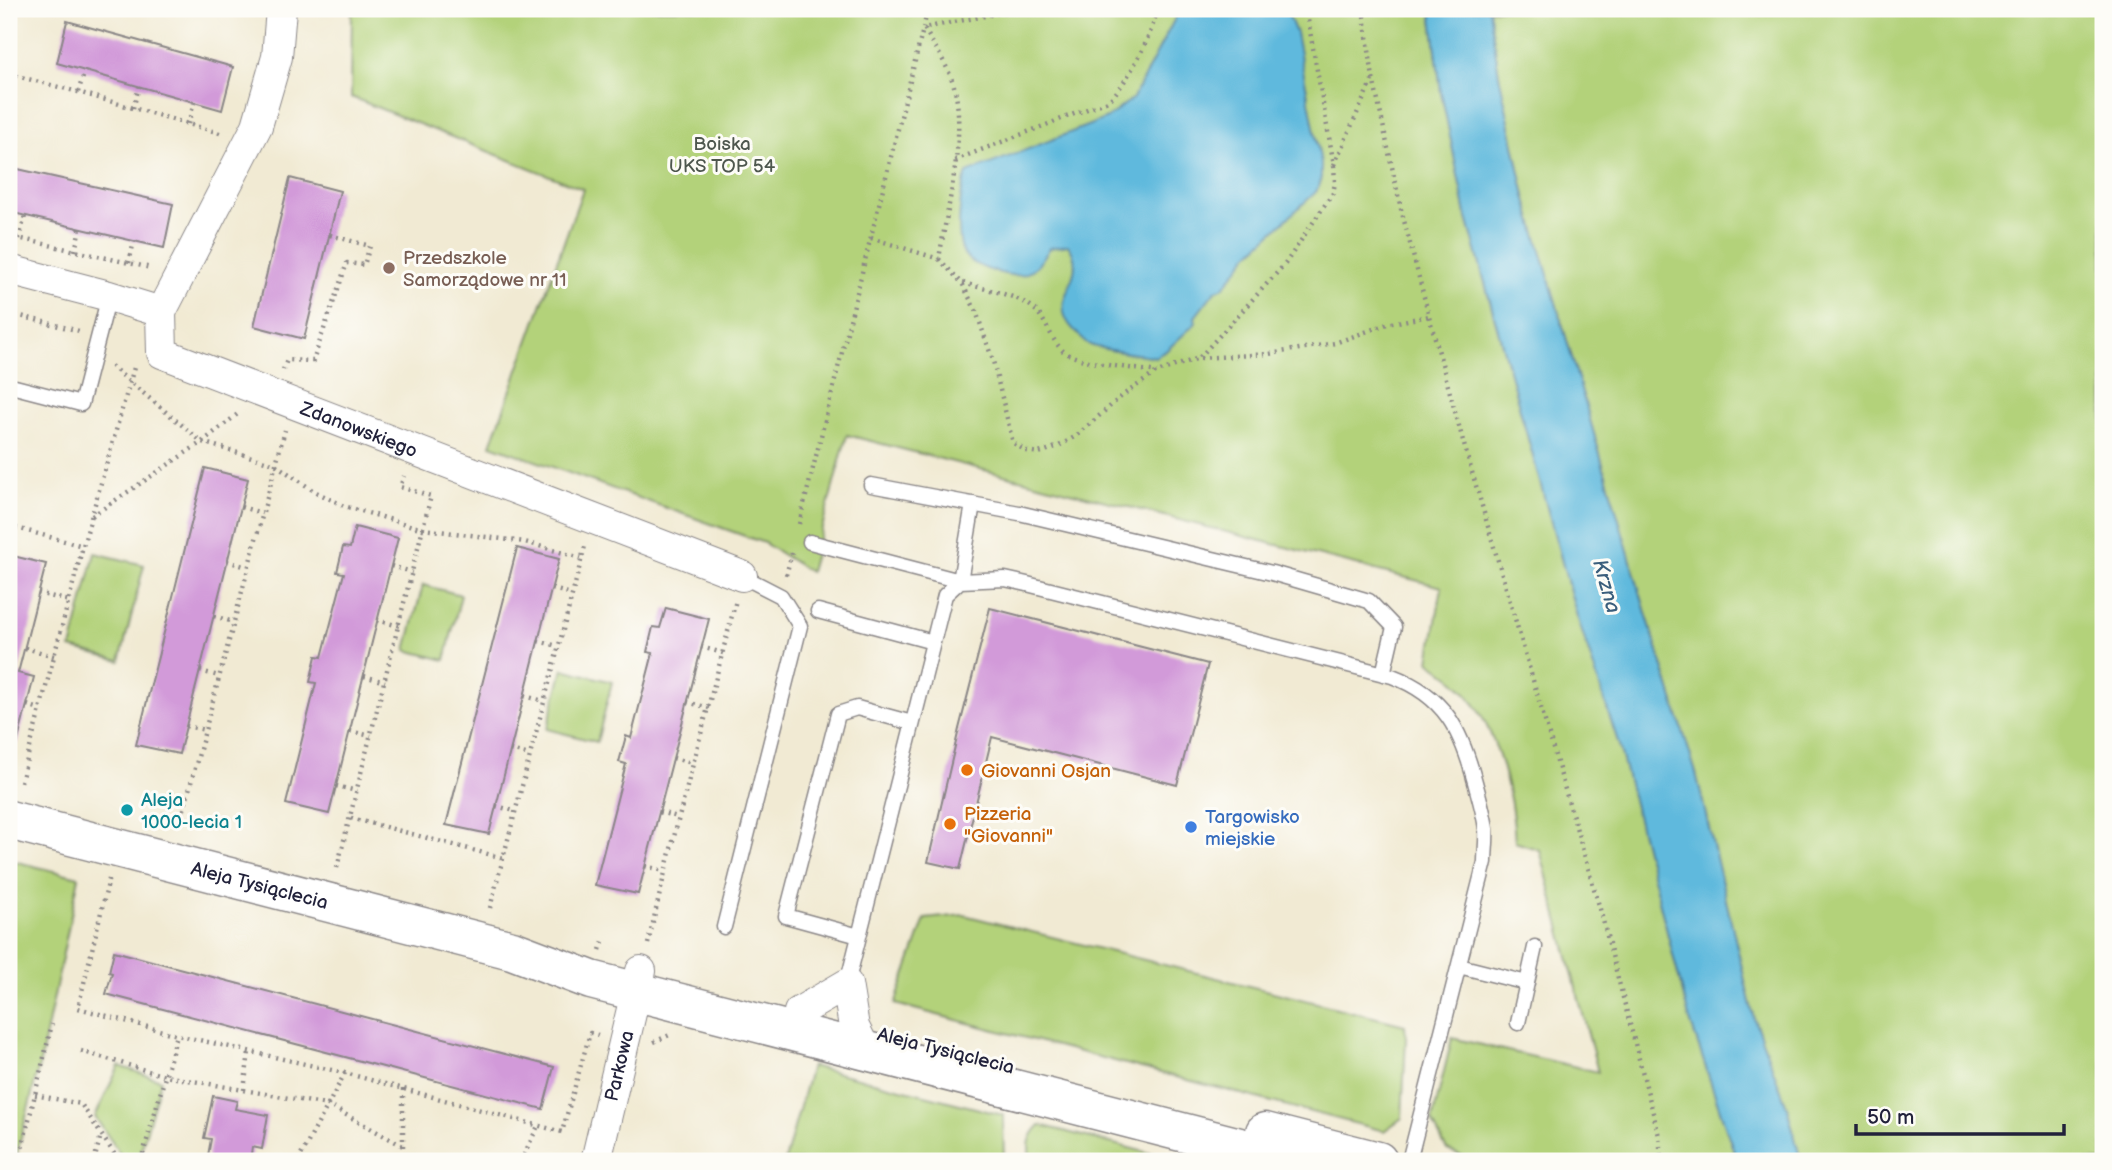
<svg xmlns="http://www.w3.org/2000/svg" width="2112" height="1170" font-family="'Balsamiq Sans',sans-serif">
<rect width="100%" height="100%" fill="#fdfcf7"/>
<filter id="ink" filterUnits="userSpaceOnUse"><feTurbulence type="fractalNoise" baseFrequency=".0143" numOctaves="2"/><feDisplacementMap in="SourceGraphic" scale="14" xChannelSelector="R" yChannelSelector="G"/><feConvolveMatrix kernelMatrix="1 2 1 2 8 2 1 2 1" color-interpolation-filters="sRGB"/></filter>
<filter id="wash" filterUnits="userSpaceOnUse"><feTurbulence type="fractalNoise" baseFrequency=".00686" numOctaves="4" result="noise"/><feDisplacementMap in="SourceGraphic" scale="28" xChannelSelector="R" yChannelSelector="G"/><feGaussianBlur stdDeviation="1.57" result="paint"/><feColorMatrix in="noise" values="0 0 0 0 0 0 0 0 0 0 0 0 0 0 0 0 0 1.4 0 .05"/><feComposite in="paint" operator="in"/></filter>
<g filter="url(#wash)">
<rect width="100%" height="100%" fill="#f1ead3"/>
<path fill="#b3d27a" stroke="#6a7a5a" stroke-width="2" d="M352,9H1431L1441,92L1466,214L1577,616L1619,745L1689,1017L1737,1161H1475L1447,1150L1432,1121L1452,1038L1598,1072L1540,850L1515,842C1513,794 1497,730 1466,693C1456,681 1442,670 1429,661L1442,587L847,435L810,572L764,543L491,445L583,189L351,97Z
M1489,9H2103V1161H1801L1787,1107L1754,1019L1696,773L1646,613L1525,196L1499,75Z
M95,553L144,565L120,661L71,648Z
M423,585L461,595L445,660L406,650Z
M563,669L612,682L597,742L547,729Z
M9,860L79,877L41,1058L15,1161H9Z
M964,915L1405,1025L1406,1039L1402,1118L1384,1131L895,1004L925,919Z
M119,1066L161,1080L138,1161H125L95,1117Z
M811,1066L1003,1115L1004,1161H785Z
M1040,1125L1180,1161H1030C1028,1145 1028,1137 1040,1125Z"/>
<path fill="#5fb9dd" stroke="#406e8c" stroke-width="2" d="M1180,9H1286L1296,33L1321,163V181L1316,192L1248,255L1224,287L1215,291L1195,317L1196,323L1166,351L1155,357C1138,354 1106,351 1090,345C1084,342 1079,335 1074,330C1043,298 1092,279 1068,245L1050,248C1030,279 1022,280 987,269C979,266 969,262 964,254C955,239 960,190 967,173L1107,118L1133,98Z
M1431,9H1489L1499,75L1525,196L1646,613L1696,773L1754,1019L1787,1107L1801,1161H1737L1689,1017L1619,745L1577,616L1466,214L1441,92Z"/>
<g id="blocks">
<path fill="#d29ad9" d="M67,21L233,67L222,110L57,63Z
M9,167L173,204L164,248L9,212Z
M290,178L340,191L304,339L254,326Z
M205,468L248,479L179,754L136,745Z
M355,527L398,538L329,814L286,804L316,683L310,682L316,656L322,657L344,573L337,572L343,547L350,548Z
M517,548L559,559L489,834L446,825Z
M9,555L46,564L18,673L34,677L17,744L9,743Z
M666,608L709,619L638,894L595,885L626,764L619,762L626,736L631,738L653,653L647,652L653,627L660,628Z
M990,608L1208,664L1177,785L992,737L960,869L928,862L959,729Z
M114,951L554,1067L543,1109L106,994L112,973L109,972Z
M213,1096L237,1101L235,1109L268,1115L262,1149L252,1147L250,1161H207L211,1139L204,1138Z"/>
</g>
</g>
<g filter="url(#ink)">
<use href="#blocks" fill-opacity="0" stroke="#8a8687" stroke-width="2"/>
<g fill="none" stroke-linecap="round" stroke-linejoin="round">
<g stroke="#8a8687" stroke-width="17">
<path id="lane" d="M15,387L81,404L109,296
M871,485L1019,513L1272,573L1369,601L1394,627L1383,674
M810,542L960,581L973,504
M818,611L933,642
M724,927L800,626L781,596L742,576
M859,936L786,916L838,714L857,708L912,723
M1459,966L1527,983
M847,984L945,595L960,581L1005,579L1027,584L1392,676C1445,696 1461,730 1475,782C1479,797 1484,813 1486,829C1487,840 1485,851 1485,862L1409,1161
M1518,1023L1535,947"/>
</g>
<g stroke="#8a8687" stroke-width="32">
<g id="street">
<path id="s1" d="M9,270L109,296L161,312L162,353L742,576"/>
<path d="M161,312L257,126L277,57L281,9"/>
<path d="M799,1012L847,984L854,1027L866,1051"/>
<path id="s2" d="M596,1161L641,971"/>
</g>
</g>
<g stroke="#8a8687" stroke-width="41">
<g id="secondary">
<path id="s3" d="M9,820L512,950L591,980L1294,1161"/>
<path d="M1265,1132L1378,1161"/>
</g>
</g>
<path stroke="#8a8687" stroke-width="4.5" stroke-dasharray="2 5" stroke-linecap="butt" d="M1363,9L1373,78L1401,209L1429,316L1465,448L1600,909L1659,1136L1661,1157L1660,1161
M9,74L78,92L223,134
M78,92L85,71
M133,108L139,87
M188,124L194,103
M955,160L1108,101C1126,86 1154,32 1157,9
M1334,165L1372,80
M9,236L151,268
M871,238L939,259C947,208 967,136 954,86C948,65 934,46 924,28L1020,9
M19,239L25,216
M75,251L80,228
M939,259L962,283L976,311L993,361L1013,443L1026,451L1039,453L1059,446L1076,436L1123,395L1157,372L1199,358L1285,264L1333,193L1335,183L1334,165L1306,9
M129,263L134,241
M963,283C984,289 1025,296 1038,313C1047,324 1052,340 1062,350C1077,364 1135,368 1157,372
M9,313L79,331
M1200,358L1269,354L1335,343L1387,324L1429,316
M111,366L202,442L275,464L314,491L344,506L423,529L525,542L581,558
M283,370L287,360L313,361L347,263L364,265L370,246L330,235
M241,507L262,513
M92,516L202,442L239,413
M799,524L928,9
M9,526L83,546
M227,561L247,567
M391,566L412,572
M786,575L792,553
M552,589L572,594
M38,593L69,601
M214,616L233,622
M377,620L399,626
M538,641L558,646
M701,647L723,653
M25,648L54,656
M200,671L219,676
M364,676L385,682
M524,696L544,701
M687,702L709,708
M27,705L40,709
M186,726L205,730
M350,731L371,736
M510,750L530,755
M673,758L692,763
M21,782L83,546L135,364
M336,786L357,791
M496,806L515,811
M659,812L678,817
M182,817L285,430
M351,818L503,858
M645,866L664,871
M337,868L431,496L400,487L404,476
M109,879L78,1008L177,1035L345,1073L562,1132L590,1033L598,1035
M490,908L585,546
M648,944C674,829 707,715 736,600
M600,950L604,938
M654,1042L672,1034
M81,1051L165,1076L328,1105L403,1146
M244,1090L249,1052
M35,1095L81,1104L119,1161
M19,1161L52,1024
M94,1161L101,1135
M141,1161L177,1035
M298,1161L345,1073
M403,1161V1089
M521,1161L538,1126"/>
<use href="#lane" stroke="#fff" stroke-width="14"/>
<use href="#street" stroke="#fff" stroke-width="30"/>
<use href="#secondary" stroke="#fff" stroke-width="38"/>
</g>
</g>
<circle fill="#8d6e63" stroke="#fdfcf7" stroke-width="2.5" cx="389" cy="268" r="7"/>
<g fill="#e8710a" stroke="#fdfcf7" stroke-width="2.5">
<circle cx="967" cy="770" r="7"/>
<circle cx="950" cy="824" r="7"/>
</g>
<circle fill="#0f9aa8" stroke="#fdfcf7" stroke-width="2.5" cx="127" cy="810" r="7"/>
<circle fill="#3f7fe0" stroke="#fdfcf7" stroke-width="2.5" cx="1191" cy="827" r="7"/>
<g text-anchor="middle" stroke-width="6" stroke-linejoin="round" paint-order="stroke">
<g font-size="19" fill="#4e574e" stroke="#fdfcf7">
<text x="722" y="150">Boiska<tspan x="722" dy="22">UKS TOP 54</tspan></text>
</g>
<g font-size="19" fill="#785e54" stroke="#fdfcf7" text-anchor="start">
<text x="403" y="264">Przedszkole<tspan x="403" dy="22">Samorządowe nr 11</tspan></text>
</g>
<g font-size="19" fill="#22223b" stroke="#fdfcf7">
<text dy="7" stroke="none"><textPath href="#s1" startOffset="410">Zdanowskiego</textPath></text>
<text dy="7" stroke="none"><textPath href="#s3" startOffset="259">Aleja Tysiąclecia</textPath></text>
<text transform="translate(946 1050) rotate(14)" y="7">Aleja Tysiąclecia</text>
<text dy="7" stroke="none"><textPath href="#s2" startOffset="98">Parkowa</textPath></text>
</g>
<g font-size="19" fill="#c56008" stroke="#fdfcf7" text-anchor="start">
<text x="981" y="777">Giovanni Osjan</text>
<text x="964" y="820">Pizzeria<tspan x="964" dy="22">"Giovanni"</tspan></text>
</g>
<g font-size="19" fill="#0d838f" stroke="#fdfcf7" text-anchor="start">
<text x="141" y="806">Aleja<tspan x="141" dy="22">1000-lecia 1</tspan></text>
</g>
<g font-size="19" fill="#366cbe" stroke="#fdfcf7" text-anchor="start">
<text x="1205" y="823">Targowisko<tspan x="1205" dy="22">miejskie</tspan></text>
</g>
<g font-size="21" font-style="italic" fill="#3a5e7c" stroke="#fdfcf7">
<text transform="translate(1607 586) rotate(74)" y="7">Krzna</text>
</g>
</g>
<rect width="2112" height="1170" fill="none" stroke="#fdfcf7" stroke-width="35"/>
<path d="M1856 1124v10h208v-10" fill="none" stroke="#22223b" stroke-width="3.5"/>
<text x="1867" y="1124" font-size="21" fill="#22223b" stroke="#fdfcf7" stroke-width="5" paint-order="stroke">50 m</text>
</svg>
